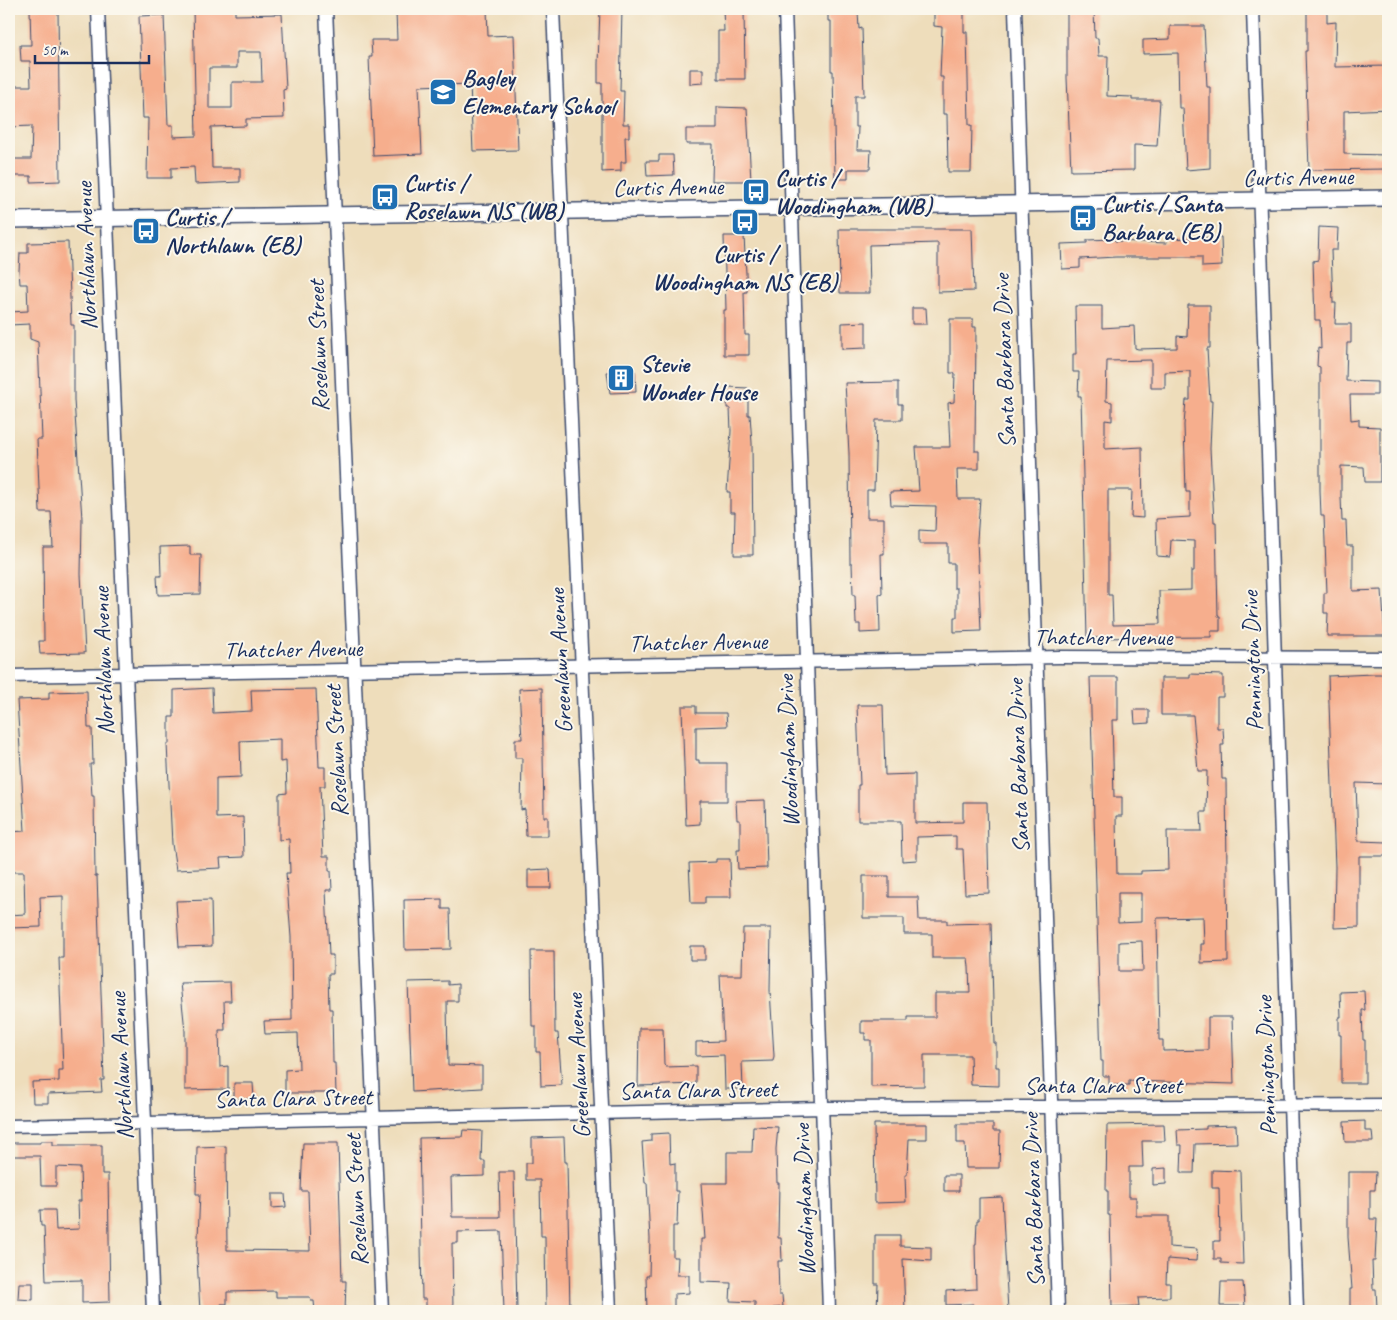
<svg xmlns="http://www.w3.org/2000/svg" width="1397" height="1320" font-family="Caveat,sans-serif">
<rect width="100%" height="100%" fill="#fbf7ec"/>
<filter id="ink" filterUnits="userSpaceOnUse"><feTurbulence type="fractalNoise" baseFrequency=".02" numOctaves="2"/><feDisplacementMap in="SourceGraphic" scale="10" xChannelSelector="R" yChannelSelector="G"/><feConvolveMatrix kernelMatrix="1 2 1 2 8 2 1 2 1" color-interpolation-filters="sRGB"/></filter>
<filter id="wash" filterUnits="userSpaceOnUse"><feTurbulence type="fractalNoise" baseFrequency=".0096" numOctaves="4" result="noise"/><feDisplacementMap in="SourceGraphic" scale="20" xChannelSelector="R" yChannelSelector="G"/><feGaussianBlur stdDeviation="1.12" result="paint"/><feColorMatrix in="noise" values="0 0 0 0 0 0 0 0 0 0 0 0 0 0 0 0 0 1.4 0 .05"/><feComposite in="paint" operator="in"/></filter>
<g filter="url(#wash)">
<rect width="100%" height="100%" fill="#edb"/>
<g id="blocks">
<path fill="#f6ae8d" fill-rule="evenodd" d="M30,9H58L60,181L31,182V176H9V159H31L32,126L9,127V86H31L30,61H21L20,45H31Z
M193,9H235V15L282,14L286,89L283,90L284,118L246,119V126L211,127L212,168H240V182L195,184L194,167L171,168V178H147L148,118H143L139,16L164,15L168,125H173V137L196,136ZM237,52H261L262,82H232V108H209V68H237Z
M487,9L488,36L514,35L518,150L473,151L470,84L419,86L422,154L373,156L369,57H372L371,40H397L396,12Z
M600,9H622L620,91H624L623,124H629V137H625L626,162H621V171L602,172V83H598V64Z
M723,9H744L745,79H718V31H724Z
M828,9H849V12H858L859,29L862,28L864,96H855V127H858L857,150H871L870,169H848V179H835L833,71H831V21H828Z
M934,9H964V32H967L969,125H972L971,172H948L947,114H943V77H940L942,27L934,26Z
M1067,9H1094L1095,38H1098L1099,56H1108L1107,96L1132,97V100H1160L1157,146L1134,145V170L1071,171L1067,78Z
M1307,9H1327V23L1336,22L1335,67L1388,66V109L1344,111V154L1388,155V169L1309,170L1305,51H1307Z
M1170,26H1204L1207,87H1210V168L1186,170L1183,108H1179L1178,53L1143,54V40L1170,39Z
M690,69H703V83L690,84Z
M717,107L747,108L751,181H712L713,144H686V129H717Z
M659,155H673L674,175L647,176L646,161H659Z
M1319,227L1338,228L1337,250H1331L1333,303H1336L1335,324H1351V343H1347L1346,381L1377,382V395H1350L1351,420L1359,419V426L1380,427V482H1365L1364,467L1341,466V497L1342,521H1346L1347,546H1353V591L1382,590L1385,636H1327L1328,613H1324V593H1327L1324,516H1321L1320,490V367L1317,366L1318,348L1321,349L1320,320H1315L1313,261L1318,260Z
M839,229H972L974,291L938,292V243L869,245L870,293H840Z
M724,236H744L747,292H744L745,335H749V355H724V310H726Z
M1221,237L1222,266L1202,267V257H1116L1080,259V268L1062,269L1061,244L1087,243V240L1115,239V241L1167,243L1166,239Z
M68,242L71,325H74V400L82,519L81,574L85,653L40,654L39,641H44L43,547H53L51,512H40L37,439H42L38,342L30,339V324L9,325V312L28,311L27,284H20L19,271L20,253H28V243Z
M1188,305H1210V348H1207L1210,401H1212L1210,449L1214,522H1216L1218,616H1220V631H1211V637L1087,638L1081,396H1078L1079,372H1073V354H1076L1075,306H1102V328L1134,326L1135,348L1138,349L1177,348V336L1187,337ZM1151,360V388H1165V372L1190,371V400H1186L1184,425L1186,492H1190V517L1156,519L1157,556L1170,557L1171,540L1194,541V571H1191V590L1159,591L1160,624L1113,625L1112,595H1108V490H1132L1131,517L1143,518L1142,447L1105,449V420L1112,421V402L1106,401L1107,361Z
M912,308H926L927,324H912Z
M950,319H973V327H976L975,451H979V469H957L958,499H980L977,540L981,631L954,632V617H957V588H954V563H948V544H919V530L935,531L936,506L891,505L890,492L919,491L916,447H950L948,403L954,402L955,373H950Z
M866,322V348L842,349V323Z
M635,371L636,392L610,393L607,372Z
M898,382V404H902V420H876L874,490H867V518H884V554H881L882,594L879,595L880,632L860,633V624H856L855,595H853L852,563H850L849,453L845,383Z
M728,387L748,388V415H750L752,443L753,555H734L735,512H730V492H727L731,431L730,408H727Z
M190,546V555H201L200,594L158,595L157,576H161L160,547Z
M1190,674L1223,675V697H1217V728H1223L1224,745H1221L1222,779H1226L1228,962L1201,963V944H1204L1203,917L1157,918L1159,1040H1163V1051L1208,1050V1017H1232L1234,1084L1129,1081V1085H1109V1076H1103V1061H1101L1090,677H1118V720H1112L1114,797H1122V816H1116L1117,874H1141V871L1168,870L1167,831H1202L1201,812H1206L1207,771H1198L1193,715H1161V678H1190ZM1118,893H1141V922L1118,923ZM1142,941L1143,971H1119V942Z
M1373,674H1388V784L1356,783L1358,841L1388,842V856H1359V927L1334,928L1335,867L1328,676Z
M212,688L213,713L252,711L251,690L316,689L319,767H325V786H320L323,856H329V871H331L332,890H326L329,955H333V974H328L329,1009H332L333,1063H335L336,1093H285V1070L299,1069L298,1033L265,1034L264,1021L292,1020L291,937L286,873H290L289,839L279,840V794L287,793L286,761L280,762V739L240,741L241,777L216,778V818L243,817L244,857L220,858L221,868L176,870L172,844L167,744H169V717H174V690Z
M542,688L544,817H548V836H526L525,809L521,810L522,758H515V739H522L519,689Z
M87,691L88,728H92L93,764H90L92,796H94L95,876H97L104,1080H101L102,1092L48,1094V1103H33L32,1082L59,1081V1070H63L59,958H63V896L40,897L41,927L9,928V915L25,914L24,872H9V832L25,831L17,700L49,699V692Z
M857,705H883L885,775L915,774V823L963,822V802H987L989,893L965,894L963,849H956V836L917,837V860L902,861L901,821H858V785H860Z
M682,706H696V713H726L727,726L696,727V760H699V763H727V801H700V824L686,825Z
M1134,710H1149V723L1135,724Z
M765,800L767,868L738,869L737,850H740V820H737L736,801Z
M716,859H730L731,897H705V903H691L689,863L716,862Z
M550,869L551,888H528V870Z
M863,876H889V897H918L919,920H947V924L991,923L994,1043H996V1067H999V1086L971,1085L970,1055H924V1086L871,1087V1040H865V1033H861V1021H908V1017H935V993H970L969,967L968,958H932V934H904V918H863Z
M442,899V909H450L451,949L405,950L404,900Z
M211,900L212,946L179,947L176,901Z
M743,928H771L770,990L774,1056L773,1061L742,1062L743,1089H725L724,1055L696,1056V1042L723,1041L720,975H742Z
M690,946H705V960H690Z
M531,951H554L555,1033H558L562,1085L541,1086L540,1052H536V1026H532Z
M448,981V985L458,984V1001H447L448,1065L482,1066V1088L412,1092L408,982Z
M230,982L231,1001H224L225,1030H219L220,1067L228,1066V1089L185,1090V1031L180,983Z
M1364,991L1365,1010H1362L1363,1040H1365V1083H1341V1035H1339V1017H1341L1340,992Z
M639,1028H663L664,1065L666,1067L696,1066V1084L638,1086Z
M234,1083H253L254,1099H234Z
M1365,1121V1131H1372L1373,1142H1345L1344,1122Z
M874,1124H927V1139H909L907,1175H905L906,1202L875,1203Z
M957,1124H993V1131H1000L999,1168H966L965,1143H957Z
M1164,1124L1165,1141H1142L1143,1167H1129V1197H1136V1216H1169V1247L1197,1249L1196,1261L1167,1259L1166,1283H1170V1297L1138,1298L1139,1306L1112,1307L1110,1215H1108V1191H1106L1107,1125Z
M1236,1125L1237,1143L1195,1144L1194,1173H1181L1182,1145H1178L1177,1130L1206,1129V1126Z
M753,1126L778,1127L776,1149L777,1183H779L778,1238H781L782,1261H778L779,1295H782L783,1307L773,1308V1311H755V1302L730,1301L731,1283L701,1282V1239H705L701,1183H727V1152H752Z
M463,1130L482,1131L481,1161H485V1176L451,1177L452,1217H500L499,1172H514L517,1311H504L501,1231L458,1232V1243H452L453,1311H426V1299H422L419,1138L462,1137Z
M669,1133L670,1164L675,1163V1191H678L677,1226H673V1257H678L677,1275H689V1293L674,1294V1311H647L646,1276H649L650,1239L647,1183H645L642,1142L651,1141V1134Z
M564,1137L565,1162H567L570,1311H546L545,1236H541L540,1180H526V1163H532V1138Z
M40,1141H53V1145H102V1174H108L110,1302L82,1303V1280L46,1281L44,1226H41L40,1210H55L56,1230L79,1229L78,1201H81L80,1168L56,1167V1186H41L40,1156H13V1143H40Z
M303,1143H338L342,1281H346L345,1311H315L314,1301H311L310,1297H276V1291L227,1292V1304H221V1311H200L197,1258L200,1194H196L197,1147L226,1146L227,1250L310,1251L308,1191H301Z
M1166,1168V1184L1153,1185V1169Z
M1212,1170L1240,1171L1243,1264L1221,1263V1259H1214V1241H1220L1219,1188H1212Z
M1348,1172H1376L1375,1190H1370V1219H1377L1375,1261H1372L1373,1289H1376L1377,1308L1350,1309V1289H1352L1348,1237Z
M944,1175H959V1191H944Z
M272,1194H285L286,1207L272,1208Z
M1002,1197L1008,1311H973V1304L946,1305V1291L976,1289L975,1245H976L977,1220H979V1198Z
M875,1235H900V1246L931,1247V1261L903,1259L905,1311L877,1310L878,1284H875Z
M1221,1282H1243L1245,1306H1220Z
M19,1283H33V1300L18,1299Z"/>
</g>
</g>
<g filter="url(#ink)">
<use href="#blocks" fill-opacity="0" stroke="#3b496c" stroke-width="1"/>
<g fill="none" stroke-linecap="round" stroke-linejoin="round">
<g stroke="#3b496c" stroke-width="15">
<path id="minor" d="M98,9L153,1311
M326,9L382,1311
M553,9L610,1311
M785,9L829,1311
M1015,9L1058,1311
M1253,9L1297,1311
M9,676L1059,657L1388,658
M9,1126L822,1108L1388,1105"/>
</g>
<g stroke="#3b496c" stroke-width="18">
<path id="tertiary" d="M9,220L1388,198"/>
</g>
<use href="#minor" stroke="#fff" stroke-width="12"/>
<use href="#tertiary" stroke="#fff" stroke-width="15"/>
</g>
</g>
<defs>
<g id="school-square" transform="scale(1.4375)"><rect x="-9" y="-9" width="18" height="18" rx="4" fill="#1f6fb2" stroke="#fbf7ec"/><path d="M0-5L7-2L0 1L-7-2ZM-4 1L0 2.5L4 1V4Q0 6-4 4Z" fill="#fff"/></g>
<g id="bus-square" transform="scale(1.4375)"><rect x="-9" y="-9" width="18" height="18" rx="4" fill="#1f6fb2" stroke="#fbf7ec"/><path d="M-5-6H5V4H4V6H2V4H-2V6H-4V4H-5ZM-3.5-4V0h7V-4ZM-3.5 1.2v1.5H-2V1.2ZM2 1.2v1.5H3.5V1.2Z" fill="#fff"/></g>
<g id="building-square" transform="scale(1.4375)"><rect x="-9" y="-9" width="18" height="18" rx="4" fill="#1f6fb2" stroke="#fbf7ec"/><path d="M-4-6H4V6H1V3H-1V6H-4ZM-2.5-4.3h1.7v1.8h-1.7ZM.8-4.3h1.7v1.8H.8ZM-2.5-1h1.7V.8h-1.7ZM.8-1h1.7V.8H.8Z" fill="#fff"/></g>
</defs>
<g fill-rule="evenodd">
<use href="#school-square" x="443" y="92"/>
<use href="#bus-square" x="756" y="192"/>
<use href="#bus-square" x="385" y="197"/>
<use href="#bus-square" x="1083" y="218"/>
<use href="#bus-square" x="745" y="222"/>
<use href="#bus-square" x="146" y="231"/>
<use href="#building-square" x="621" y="378"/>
</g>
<g text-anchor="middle" stroke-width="4" stroke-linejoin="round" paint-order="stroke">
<g font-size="24" font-weight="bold" fill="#1b2f5e" stroke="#fbf7ec" text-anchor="start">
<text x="462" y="86">Bagley<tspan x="462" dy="28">Elementary School</tspan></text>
<text x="775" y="186">Curtis /<tspan x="775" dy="28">Woodingham (WB)</tspan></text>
<text x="404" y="191">Curtis /<tspan x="404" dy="28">Roselawn NS (WB)</tspan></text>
<text x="1102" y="212">Curtis / Santa<tspan x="1102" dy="28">Barbara (EB)</tspan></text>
<text x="165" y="225">Curtis /<tspan x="165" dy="28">Northlawn (EB)</tspan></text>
<text x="745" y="262" text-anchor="middle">Curtis /<tspan x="745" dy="28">Woodingham NS (EB)</tspan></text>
<text x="640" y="372">Stevie<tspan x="640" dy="28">Wonder House</tspan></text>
</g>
<g font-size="24" fill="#1b2f5e" stroke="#fbf7ec">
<text transform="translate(1298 177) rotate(-1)" y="8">Curtis Avenue</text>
<text transform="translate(668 187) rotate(-1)" y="8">Curtis Avenue</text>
<text transform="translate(86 256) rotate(-92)" y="8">Northlawn Avenue</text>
<text transform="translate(318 346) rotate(-92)" y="8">Roselawn Street</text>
<text transform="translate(1004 361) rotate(-92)" y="8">Santa Barbara Drive</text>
<text x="1103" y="645">Thatcher Avenue</text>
<text transform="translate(698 642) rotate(-1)" y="8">Thatcher Avenue</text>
<text transform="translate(293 649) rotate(-1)" y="8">Thatcher Avenue</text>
<text transform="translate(103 661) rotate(-92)" y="8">Northlawn Avenue</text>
<text transform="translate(560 661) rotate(-93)" y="8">Greenlawn Avenue</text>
<text transform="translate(1252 661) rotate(-92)" y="8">Pennington Drive</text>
<text transform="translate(336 751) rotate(-93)" y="8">Roselawn Street</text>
<text transform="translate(788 751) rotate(-92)" y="8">Woodingham Drive</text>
<text transform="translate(1018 766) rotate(-92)" y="8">Santa Barbara Drive</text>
<text transform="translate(121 1066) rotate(-93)" y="8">Northlawn Avenue</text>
<text transform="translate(578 1066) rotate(-93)" y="8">Greenlawn Avenue</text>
<text transform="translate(1266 1066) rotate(-92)" y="8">Pennington Drive</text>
<text x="1103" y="1093">Santa Clara Street</text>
<text transform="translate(698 1090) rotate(-1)" y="8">Santa Clara Street</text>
<text transform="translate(293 1098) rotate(-1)" y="8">Santa Clara Street</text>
<text transform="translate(356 1200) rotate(-93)" y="8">Roselawn Street</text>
<text transform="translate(804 1200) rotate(-92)" y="8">Woodingham Drive</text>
<text transform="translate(1033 1200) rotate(-92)" y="8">Santa Barbara Drive</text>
</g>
</g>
<rect width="1397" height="1320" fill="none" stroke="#fbf7ec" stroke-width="30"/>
<path d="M35 55v8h114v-8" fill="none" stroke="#1b2f5e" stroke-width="2.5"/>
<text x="42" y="55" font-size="15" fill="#1b2f5e" stroke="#fbf7ec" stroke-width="4" paint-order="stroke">50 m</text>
</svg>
